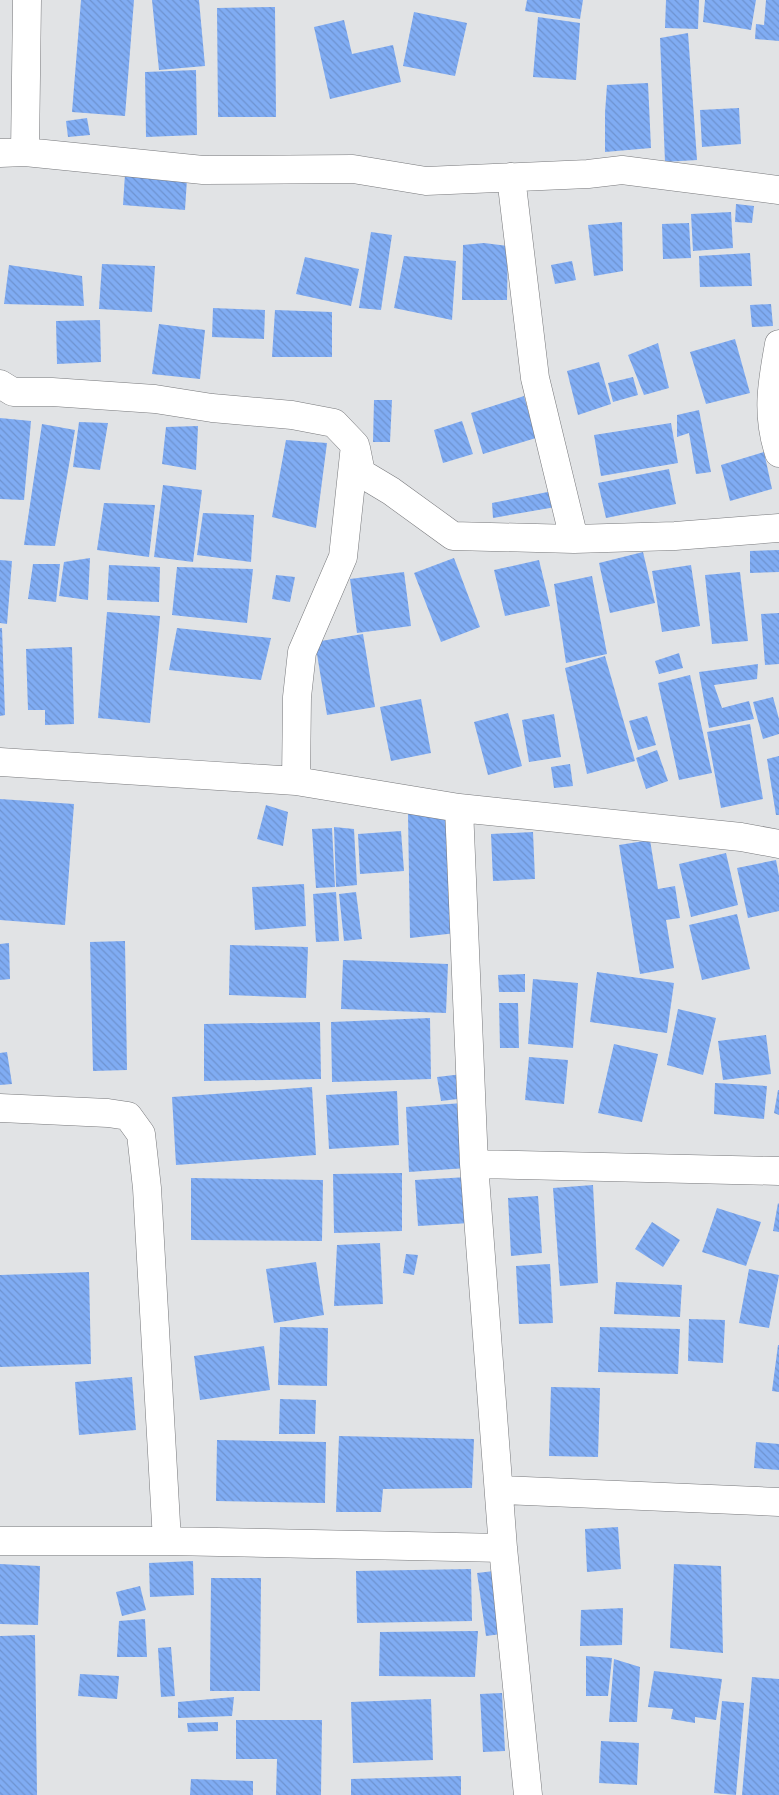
<svg xmlns="http://www.w3.org/2000/svg" width="779" height="1795" font-family="'Work Sans',sans-serif">
<defs>
<pattern id="building-back-hatch" width="6" height="6" patternUnits="userSpaceOnUse" patternTransform="scale(1.25)"><rect width="6" height="6" fill="#80acf3"/><path d="M-1 5l2 2M0 0l6 6M5-1l2 2" fill="none" stroke="#6e93d0"/></pattern>
</defs>
<rect width="100%" height="100%" fill="#e1e3e5"/>
<path fill="url(#building-back-hatch)" d="M81,0H134L125,116L72,112Z
M152,0H199L205,66L159,70Z
M527,0H583L580,19L525,11Z
M666,0H699L698,29L665,28Z
M705,0H756L751,30L703,22Z
M766,0H779V41L755,39L756,24L764,25Z
M275,7L276,117H218L217,8Z
M414,12L467,23L455,76L403,66Z
M538,17L580,23L576,80L533,77Z
M344,20L352,54L393,45L401,82L330,99L314,27Z
M688,33L697,160L665,162L660,38Z
M196,70L197,135L146,137L145,72Z
M648,83L651,148L605,152V113L607,85Z
M739,108L741,144L702,147L700,110Z
M87,118L90,135L68,137L66,121Z
M125,174L187,179L185,210L123,205Z
M736,204L754,206L752,223L735,222Z
M731,212L733,248L693,251L691,214Z
M622,222L623,271L594,276L588,225Z
M689,223L691,258L663,259L662,224Z
M371,232L392,235L381,310L359,308Z
M484,243L508,246L507,300H462L463,245Z
M750,253L752,286L700,287L699,256Z
M404,256L456,261L452,320L394,308Z
M305,257L359,269L351,306L296,294Z
M572,261L576,280L555,284L551,265Z
M102,264L155,266L152,312L99,309Z
M9,265L82,276L84,306L4,304Z
M771,304L773,326L752,327L750,305Z
M213,308L265,310L264,339L212,337Z
M275,310L332,312V357H272Z
M100,320L101,362L57,364L56,321Z
M159,324L205,330L200,379L152,374Z
M735,339L750,393L706,404L690,352Z
M658,343L669,388L644,395L628,355Z
M599,362L611,404L578,415L567,371Z
M633,377L638,395L613,402L608,383Z
M524,396L536,438L483,454L471,413Z
M374,400H392L390,442H373Z
M699,410L711,472L696,474L689,433L677,437V415Z
M0,418L31,421L24,500L0,499Z
M462,421L473,454L443,463L434,430Z
M79,422L108,423L100,470L73,467Z
M671,423L678,463L601,476L594,435Z
M42,424L75,430L55,546L24,545Z
M198,426L196,470L162,464L166,427Z
M286,440L327,443L316,528L272,517Z
M764,452L772,489L730,501L721,465Z
M669,469L676,504L606,518L598,483Z
M163,485L202,490L193,562L154,557Z
M558,490L561,506L493,518L492,503Z
M104,503L155,505L149,557L97,550Z
M203,513L254,515L251,562L197,555Z
M779,550V572L750,573V551Z
M643,552L655,603L610,613L599,563Z
M90,558L88,600L59,596L64,562Z
M454,558L480,627L441,642L414,573Z
M0,560L12,561L7,624L0,623Z
M539,560L550,606L505,616L494,570Z
M33,564H60L56,602L28,599Z
M109,565L160,567L159,602L107,600Z
M691,565L700,626L662,632L652,571Z
M177,567L253,569L247,623L172,615Z
M404,572L411,626L357,633L350,579Z
M740,572L748,641L712,644L705,575Z
M276,575L295,577L290,602L272,599Z
M592,576L607,654L566,663L554,584Z
M107,612L160,616L150,723L98,718Z
M779,613V664L765,665L761,614Z
M0,628H2L5,715L0,716Z
M177,628L271,638L261,680L169,670Z
M363,634L375,707L327,715L315,642Z
M72,647L74,724L45,725V710H28L26,649Z
M679,653L683,668L659,674L655,661Z
M605,656L635,761L587,774L565,668Z
M758,664L757,679L714,685L722,708L749,701L754,719L709,728L699,672Z
M690,675L712,773L679,780L658,683Z
M773,697L779,719V734L763,739L753,702Z
M421,699L431,753L391,761L380,707Z
M508,713L522,766L488,775L474,722Z
M554,714L561,757L529,762L522,720Z
M647,716L656,745L638,750L629,721Z
M750,724L763,799L721,808L707,732Z
M657,750L668,781L646,789L636,758Z
M779,756V815H776L767,759Z
M570,764L573,786L554,788L551,767Z
M0,799L74,804L65,925L0,920Z
M266,805L288,812L283,846L257,839Z
M408,814H447L457,933L410,938Z
M334,827L354,829L357,885L336,887Z
M332,828L335,887L316,888L312,829Z
M401,831L404,871L360,874L358,834Z
M533,832L535,879L493,881L491,834Z
M650,840L658,889L675,886L680,918L666,920L674,968L640,974L619,845Z
M726,853L738,905L691,917L679,864Z
M776,860L779,876V911L748,918L737,868Z
M304,884L306,926L255,930L252,887Z
M336,892L339,941L316,942L313,894Z
M356,892L362,939L344,941L339,894Z
M737,914L750,969L702,980L689,925Z
M125,941L127,1070L93,1071L90,942Z
M9,943L10,979L0,980V944Z
M230,945L308,947L306,998L229,995Z
M343,960L448,964L446,1013L341,1009Z
M597,972L674,983L667,1033L590,1022Z
M525,974V992H499L498,975Z
M533,979L578,983L573,1048L528,1044Z
M499,1003H518L519,1048H500Z
M678,1009L716,1018L703,1075L667,1065Z
M430,1018L431,1079L332,1082L331,1022Z
M320,1022L321,1079L204,1081V1024Z
M766,1035L771,1074L723,1080L718,1041Z
M614,1044L658,1054L642,1122L598,1113Z
M7,1052L12,1084L0,1085V1053Z
M529,1057L568,1060L564,1104L525,1100Z
M463,1074L466,1098L441,1101L437,1077Z
M715,1083L767,1086L764,1119L714,1114Z
M312,1087L316,1155L176,1165L172,1097Z
M778,1090H779V1115L774,1113Z
M397,1091L399,1145L329,1149L326,1095Z
M463,1103L467,1168L409,1172L406,1107Z
M402,1173V1231L334,1233L333,1174Z
M468,1177L470,1223L418,1226L415,1180Z
M191,1178L323,1180L322,1241L191,1240Z
M593,1185L598,1283L560,1286L553,1188Z
M538,1196L542,1253L511,1256L508,1198Z
M778,1203L779,1204V1232L773,1231Z
M717,1208L761,1222L746,1266L702,1252Z
M652,1222L680,1240L663,1267L635,1249Z
M380,1243L383,1304L334,1306L337,1245Z
M406,1254L418,1255L414,1275L403,1273Z
M316,1262L324,1315L274,1323L266,1269Z
M550,1264L553,1323L519,1324L516,1266Z
M749,1269L779,1275L769,1328L739,1323Z
M89,1272L91,1364L0,1367V1275Z
M616,1282L682,1285L680,1317L614,1314Z
M689,1319L725,1320L723,1363L688,1361Z
M280,1327L328,1328L327,1386L278,1385Z
M600,1327L680,1329L678,1374L598,1372Z
M778,1345H779V1392L772,1391Z
M264,1346L270,1390L200,1400L194,1356Z
M132,1377L136,1430L79,1435L75,1382Z
M551,1387L600,1388L598,1457L549,1456Z
M280,1399L316,1400L315,1434H279Z
M339,1436L474,1439L472,1488L383,1489L381,1512H336Z
M217,1440L326,1442L325,1503L216,1501Z
M756,1442L779,1444V1470L754,1468Z
M618,1527L621,1569L587,1572L585,1529Z
M193,1561L194,1595L150,1597L149,1563Z
M0,1564L40,1566L38,1625L0,1624Z
M674,1564L721,1566L723,1653L670,1648Z
M471,1569L472,1621L357,1623L356,1571Z
M494,1571L501,1634L486,1636L477,1573Z
M211,1578H261L260,1691H210Z
M140,1586L146,1610L122,1616L116,1592Z
M623,1608L622,1645L580,1646L581,1610Z
M145,1619L147,1657H117L119,1621Z
M478,1631L475,1677L379,1676L380,1632Z
M35,1635L37,1795H0V1636Z
M171,1647L175,1696L161,1697L158,1648Z
M586,1656L612,1658L608,1696H586Z
M614,1659L640,1667L637,1722H609Z
M654,1671L722,1679L716,1720L695,1717V1723L671,1719L673,1709L648,1707Z
M80,1674L119,1676L117,1699L78,1696Z
M752,1677L779,1679V1795H742Z
M502,1693L505,1751L483,1752L480,1694Z
M234,1697L232,1716L178,1718V1702Z
M431,1699L433,1760L353,1763L351,1702Z
M722,1701L744,1703L736,1795L714,1793Z
M236,1720H322L321,1795H276L277,1759H236Z
M218,1722V1731L188,1732L187,1723Z
M601,1741L639,1743L637,1785L599,1783Z
M461,1776V1795H351V1779Z
M191,1779L253,1781V1795H190Z"/>
<g fill="none" stroke-linecap="round" stroke-linejoin="round">
<g stroke="#77787b" stroke-width="29">
<path id="minor" d="M25,152L27,0
M0,153L25,152L203,170L353,169L426,181L588,174L622,170L779,190
M511,177L535,378L574,539
M779,344C772,383 766,414 779,453
M0,384L13,392H52L155,399L212,408L292,415L334,423L355,445L343,557L302,652L297,697L296,781
M356,448L361,473L391,491L453,536L574,539L675,536L779,528
M0,762L296,781L459,808L741,837L779,844
M459,808L474,1164L503,1548L528,1795
M0,1108L108,1113L128,1116L141,1134L147,1188L167,1541
M474,1164L779,1171
M500,1490L779,1502
M0,1541H167L503,1548"/>
</g>
<use href="#minor" stroke="#fff" stroke-width="28"/>
</g>
</svg>
